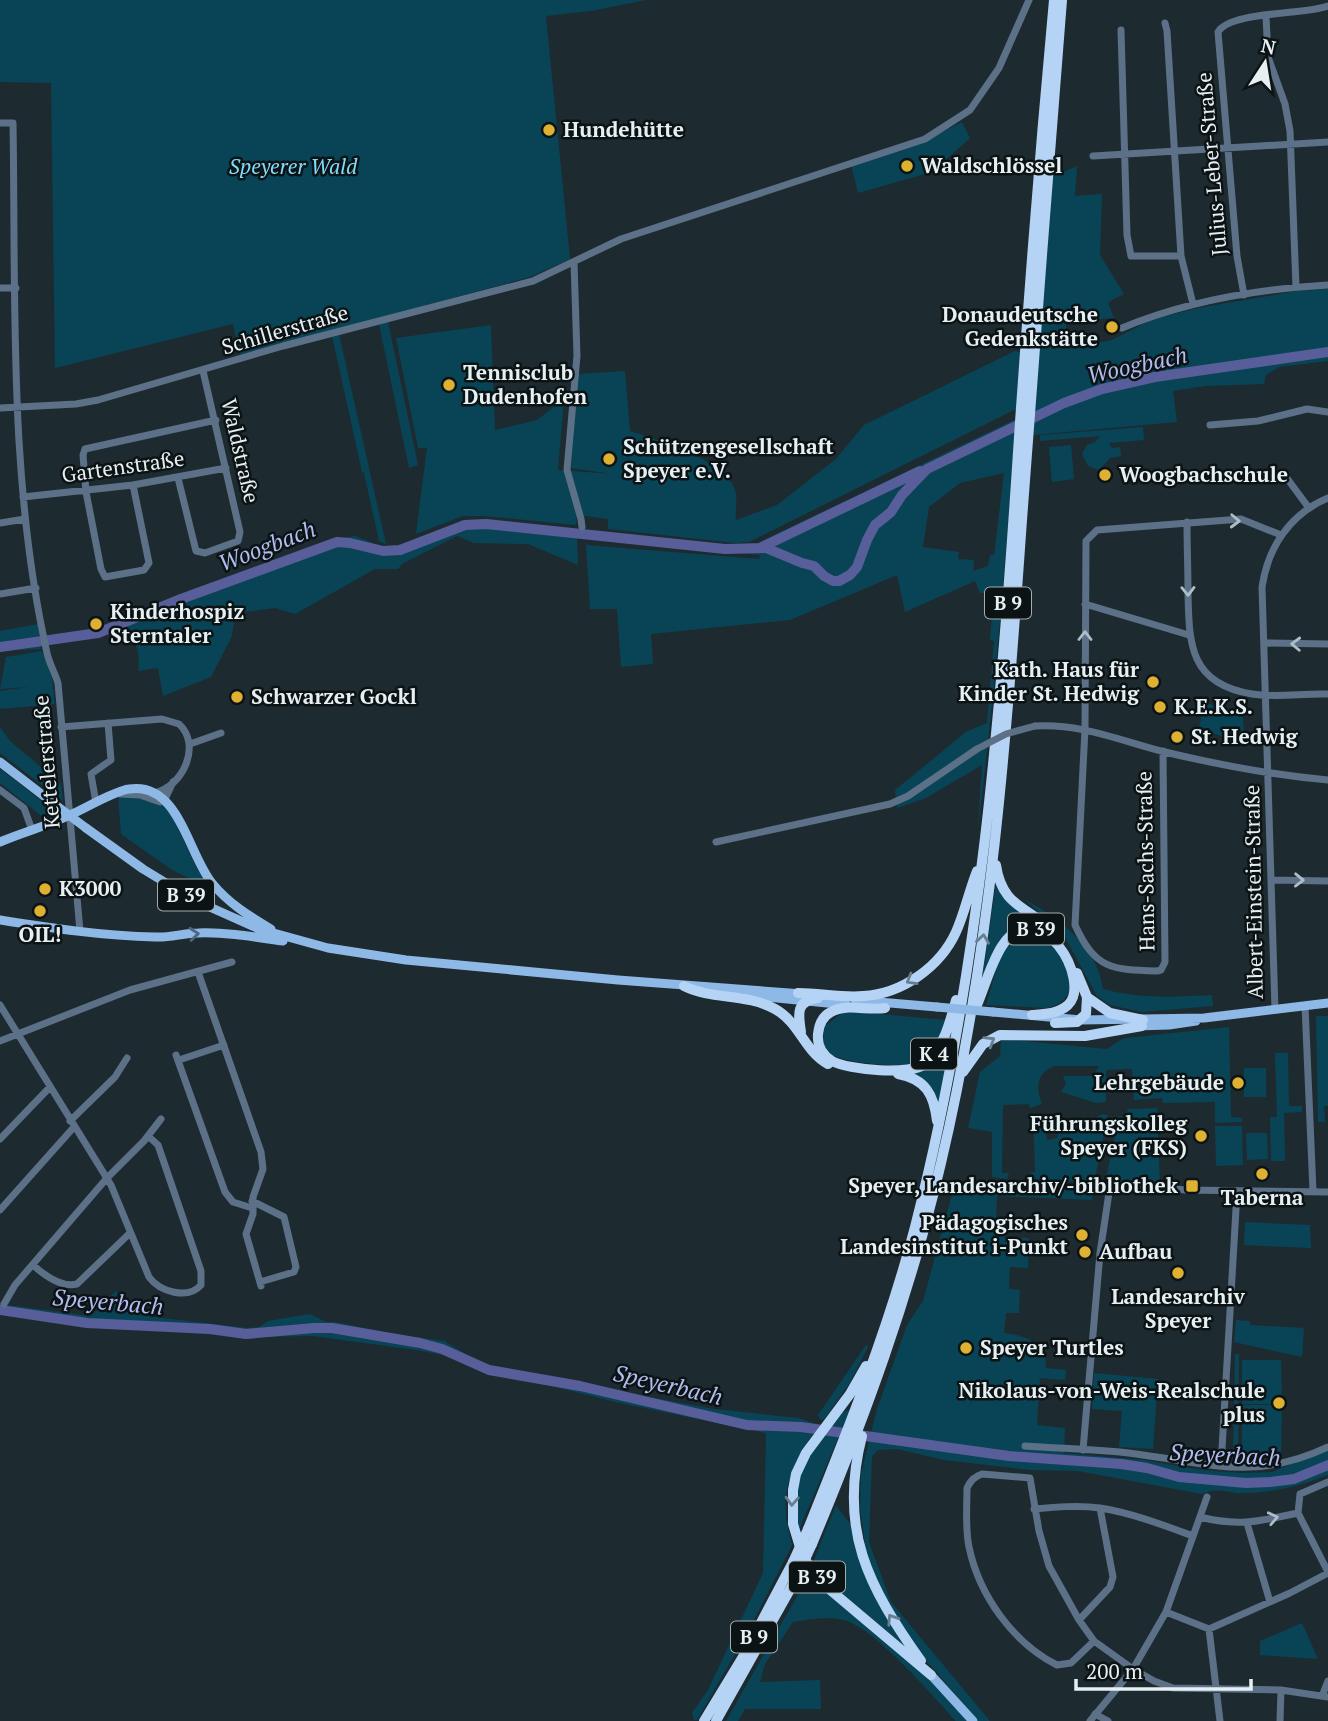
<svg xmlns="http://www.w3.org/2000/svg" width="1328" height="1721" font-family="'PT Serif',serif">
<rect width="100%" height="100%" fill="#1d2b31"/>
<path fill="#084455" fill-rule="evenodd" d="M0,0H646L591,11L546,16L570,259L530,277L240,355L233,324L55,368L51,83L0,82Z
M962,122L970,138L932,172L858,193L851,165L924,141Z
M1077,166L1075,196L1102,194L1100,255L1124,294L1108,302L1114,318L1066,322L1067,349L1112,340L1151,320L1198,308L1297,291L1328,289V361L1279,367L1266,375L1264,384L1205,386L1173,391L1177,422L1033,435L1052,177Z
M388,322L418,465L409,468L379,324Z
M491,325L495,430L537,420L564,399L558,470L613,474L571,468L578,374L625,371L630,431C657,440 730,461 736,493C737,502 735,512 736,520L777,505L836,459L864,425L1015,351L1020,352L1016,409L749,542L735,543L608,529V519L577,515L576,525L484,516H463L416,534L427,448H418L396,338Z
M339,334L386,544L379,541L364,473L362,472L332,336Z
M1016,419C1006,556 995,692 978,828L982,765L926,798L897,808L895,790L966,732L987,723L994,641L990,640L994,593H980L975,581L905,612L897,575L790,620L651,634L653,664L621,667L617,609H590L586,545L759,559L760,555L577,538L578,565L528,544L474,543L457,536L402,564L398,569H375L295,614L275,608L235,613L232,636L211,677L163,696L158,668L138,671C142,647 131,639 124,618L326,541L355,536L386,548L400,549L462,520L486,519L747,548ZM1004,473L994,555H990L988,566L973,571L974,560L958,559L959,552L923,547L929,507L960,483Z
M1143,427L1144,440L1109,443L1112,448L1120,447L1121,456L1110,458L1099,470L1088,466L1082,454L1087,445L1095,442L1100,436L1040,441V435Z
M1071,445L1074,479L1052,482L1049,447Z
M38,624L41,649L0,651V631Z
M42,651L52,678L55,704L0,709V691L29,687L0,689L6,657Z
M1202,702L1225,708L1243,717L1244,732L1242,738L1232,740L1213,733L1197,735L1201,719L1199,705Z
M0,727L10,741L61,784L63,801L0,753Z
M0,769L56,812L55,816L44,818L0,783Z
M128,795L149,800L159,806L166,803L196,867L211,889L172,870L121,834L118,797Z
M996,883L1042,926L1023,925L982,980Z
M1024,899C1059,918 1097,946 1103,989C1140,999 1175,997 1212,995L1213,1006L1142,1012L1110,1005L1097,996L1062,932Z
M1038,931L1062,956L1073,987C1065,999 1060,1005 1047,1008L986,1005L1001,953L1017,936Z
M858,1012L946,1020C940,1034 935,1055 920,1062C907,1069 846,1063 833,1055C822,1048 822,1037 825,1026L842,1013Z
M1316,1016H1328V1106H1324L1325,1122H1318Z
M955,1023L939,1107C936,1090 929,1082 914,1073C936,1067 944,1043 955,1023Z
M1229,1027L1231,1117L1242,1118V1122L1215,1123V1102L1163,1103L1162,1098L1134,1100L1132,1069L1106,1070V1102L1096,1103L1061,1092L1066,1084L1063,1076H1093L1099,1066H1055C1035,1073 1036,1089 1042,1104L1030,1108L1029,1104L1003,1105L1002,1173H1009L1007,1179L992,1177V1132L968,1128L980,1072L1000,1056L1001,1041L1013,1040L1106,1049C1114,1046 1117,1040 1126,1038Z
M1275,1053H1288L1289,1106H1302V1112L1284,1113L1285,1161H1271L1270,1117H1277Z
M1244,1068H1266V1097H1244Z
M1157,1108L1160,1184L1106,1179L1119,1116L1125,1118L1128,1109Z
M1033,1113L1061,1120C1052,1124 1044,1128 1047,1140L1057,1138L1058,1132C1067,1130 1072,1123 1079,1121C1087,1119 1095,1119 1102,1114L1108,1115L1094,1183L1032,1179L1031,1172H1035Z
M1215,1126H1242L1243,1165L1216,1166Z
M1246,1133H1267L1268,1159L1247,1160Z
M965,1182L1092,1188V1200L997,1196L995,1236L1029,1238L1028,1268L1010,1267L1009,1289L1020,1290L1019,1313H1006L1004,1333C1025,1335 1047,1343 1046,1368L1066,1370L1065,1380L1040,1378L1037,1425L1065,1428L1064,1453L1144,1460L1201,1470L1242,1473L1272,1472L1328,1449V1475C1300,1486 1276,1492 1246,1493C1228,1494 1219,1486 1202,1494L1078,1471L1031,1470L944,1460L897,1449L878,1450L872,1456L869,1542L891,1602L990,1721H978L914,1646L888,1603L867,1559L860,1507L861,1474L877,1409L907,1325L923,1301L953,1191L957,1183Z
M1245,1222L1310,1225L1311,1248L1244,1245Z
M116,1291L145,1316L248,1328L259,1327L268,1321L310,1314L326,1322H335L393,1334L444,1341L488,1367L714,1409L798,1418L819,1425C790,1467 777,1493 792,1545L751,1626L697,1720H694L692,1713L708,1690L763,1573L766,1433L615,1402L552,1386L485,1373L444,1355L416,1350L313,1336L250,1337L96,1327L0,1312V1304L91,1316Z
M1236,1320L1250,1321V1325L1304,1328L1302,1357L1234,1342Z
M866,1345L868,1347L849,1384L824,1419L821,1420L818,1415Z
M1235,1354H1239L1238,1461L1233,1460Z
M1242,1360H1281L1282,1404H1242Z
M1094,1373L1158,1379L1153,1449L1119,1447L1122,1411L1092,1409Z
M1242,1405H1282L1281,1457H1242Z
M850,1410L799,1530L794,1504L803,1462L842,1412Z
M836,1505L852,1527L904,1643L903,1645L824,1578L812,1565Z
M808,1577L930,1679L968,1721H956C933,1696 878,1632 847,1621C831,1615 810,1619 793,1622L765,1664L760,1682L820,1680L821,1709H745L738,1721H726Z
M1302,1623L1318,1659L1260,1655V1641Z"/>
<g fill="none" stroke-linecap="round" stroke-linejoin="round">
<path stroke="#585e99" stroke-width="2" d="M1183,377L1186,373"/>
<path stroke="#585e99" stroke-width="10" d="M762,547L920,471
M0,647L98,633L181,599L337,542L350,543L383,551L400,550L465,525L486,524L725,549L766,548L802,563L814,566L824,576L833,581H839L850,575L857,567L867,540L875,525L891,512L902,495L927,469L1064,403L1102,389L1155,377L1328,352
M0,1310L87,1323L210,1329L246,1334L314,1328H332L420,1343L442,1349L489,1370L580,1386L747,1425L801,1427L1009,1456L1121,1464L1147,1468L1179,1477L1246,1483L1270,1482L1294,1479L1328,1465"/>
<path stroke="#5c7187" stroke-width="7" d="M1266,16L1268,57L1285,104L1290,131L1296,287
M1165,23L1167,31L1181,256L1193,304
M1121,30L1127,235L1131,256H1181
M0,123H13C16,299 8,479 47,653C49,663 55,673 58,683L80,931
M1093,156L1328,142
M574,262L577,356L567,470L581,519L582,527
M0,288H16
M1244,295L1237,256L1218,32C1230,11 1304,15 1328,6
M1122,328C1187,301 1258,289 1328,285
M0,408L76,404L98,400L283,346L533,281L621,239L925,139L970,110L999,68L1029,0
M1210,425L1258,421L1307,409L1328,412
M1286,477L1309,508
M178,478L196,551L205,553L238,541L240,532L203,371
M133,485L149,563L144,570L105,577L101,569L86,492L83,455L85,449L216,420
M23,497L133,485L226,468
M1187,522C1187,546 1188,569 1188,593C1189,645 1190,684 1252,694C1277,698 1303,693 1328,694
M0,523L25,519
M0,594L36,588
M1085,604L1189,635
M1264,643L1328,644
M1035,726C1081,723 1121,741 1165,752C1219,765 1273,775 1328,780
M61,727L162,719L179,724C202,745 183,787 154,793
M190,744L221,733
M1163,751L1165,962L1161,970L1157,971C1112,970 1095,969 1075,925L1085,729L1086,541L1097,530L1241,519L1281,535
M0,790L24,808L32,830
M121,794L140,795L160,802L166,797L173,782
M96,803L91,774L111,760L108,723
M716,842L890,804L908,796L977,749
M1271,880L1328,881
M198,972L261,1152L263,1169L253,1197V1214L246,1234L261,1286
M0,1005L111,1185L149,1277C160,1292 188,1300 201,1285V1271L158,1145L148,1136
M1305,1006L1313,1191
M1275,1010L1262,587C1268,547 1290,514 1328,498
M0,1041L130,990L232,962
M176,1055L225,1192L233,1202L252,1208
M179,1060L224,1045
M70,1121L115,1077L127,1058
M0,1139L50,1087
M252,1201L284,1217L296,1267L294,1272L260,1282
M0,1210L74,1127
M33,1265C44,1275 61,1288 77,1284L130,1233
M4,1304L15,1285L107,1178L144,1141L161,1119
M1025,1446C1064,1449 1104,1449 1143,1455C1215,1465 1258,1480 1328,1447
M1083,1450L1100,1253L1110,1186L1116,1184L1186,1190L1328,1192
M1221,1466L1237,1192
M1034,1509C1056,1507 1078,1505 1100,1508C1132,1513 1163,1525 1193,1536
M1298,1513L1328,1572
M1298,1513L1300,1494L1328,1482
M1200,1517C1239,1527 1260,1521 1298,1513
M1247,1523L1270,1602
M1166,1612L1209,1629L1290,1593L1328,1573
M1079,1620L1110,1587L1113,1577L1100,1508
M1209,1629L1220,1721
M1094,1641L1071,1663L1057,1665C1013,1643 979,1595 969,1547C965,1528 967,1508 967,1488C971,1480 974,1477 982,1474L1030,1478L1039,1531L1049,1566L1079,1620L1094,1641L1133,1669L1154,1681L1173,1688L1281,1690L1328,1697
M1322,1696L1328,1681
M1095,1714L1108,1721
M1090,1721L1133,1669L1166,1612L1207,1497
M1280,1721L1281,1690"/>
<path stroke="#8eb9e6" stroke-width="9" d="M0,762L53,803
M86,828L143,869L194,900L259,929L328,948L406,960L618,980L803,994
M0,842C23,832 47,826 70,815C86,808 114,791 129,789C179,781 188,854 212,883C228,903 249,916 271,929
M0,920C51,928 103,936 155,937C170,938 183,933 198,933C226,932 255,937 283,941
M746,995L847,1005
M855,1000L937,1007
M993,1012L1081,1020L1204,1018L1328,1003
M1136,1026L1169,1025L1196,1021
M931,1675L973,1721"/>
<path stroke="#b5d4f5" stroke-width="10" d="M996,865C1002,907 1027,906 1054,932
M684,986C712,1000 746,993 775,1009C800,1023 804,1051 828,1064
M798,993C820,993 842,998 863,996C902,994 940,967 956,932C965,912 969,891 977,871
M1087,997L1110,1013L1143,1020
M977,1005C985,986 991,963 1002,946C1039,890 1093,981 1068,1005C1058,1014 1044,1014 1032,1015
M885,1008C868,1011 846,1003 831,1012C823,1016 819,1024 818,1034C817,1045 822,1055 832,1061C848,1070 912,1076 926,1063C944,1047 950,1022 956,1000
M1055,1023L1077,1022L1086,1014L1087,997L1077,973
M801,1032C798,1013 796,1001 818,998
M963,1072L983,1044L1000,1035L1085,1036L1142,1026
M898,1074C926,1079 934,1095 937,1121
M866,1366L850,1394L806,1453L796,1474L793,1490V1524L803,1557L822,1583L931,1675
M862,1436C838,1530 868,1586 921,1661
M808,1529C848,1430 888,1330 915,1227C980,973 1001,713 1018,452C1028,302 1040,151 1054,0
M812,1544C864,1420 910,1295 941,1163C991,952 1007,736 1022,520C1035,347 1048,173 1062,0
M704,1721L744,1655L793,1562
M716,1721L797,1577"/>
<path stroke="#5c7187" stroke-width="7" d="M977,749L1006,734L1035,726"/>
<path stroke="#8eb9e6" stroke-width="9" d="M53,803L86,828
M937,1007L993,1012"/>
<path stroke="#b5d4f5" stroke-width="10" d="M793,1562L808,1529
M797,1577L812,1544"/>
</g>
<defs><path id="oneway-chevron" d="M-2-3.5L2.5 0L-2 3.5" fill="none" stroke-width="1.6" stroke-linecap="round" stroke-linejoin="round" transform="scale(1.75)"/></defs>
<g stroke="#afbdc7">
<use href="#oneway-chevron" transform="translate(1235 521) rotate(2)"/>
<use href="#oneway-chevron" transform="translate(1188 591) rotate(89)"/>
<use href="#oneway-chevron" transform="translate(1085 636) rotate(-90)"/>
<use href="#oneway-chevron" transform="translate(1296 644) rotate(-178)"/>
<use href="#oneway-chevron" transform="translate(1299 880) rotate(1)"/>
<use href="#oneway-chevron" transform="translate(1273 1518) rotate(-12)"/>
</g>
<use stroke="#4d667e" href="#oneway-chevron" transform="translate(194 934) rotate(-5)"/>
<g stroke="#697d90">
<use href="#oneway-chevron" transform="translate(983 939) rotate(-82)"/>
<use href="#oneway-chevron" transform="translate(911 980) rotate(150)"/>
<use href="#oneway-chevron" transform="translate(990 1041) rotate(-31)"/>
<use href="#oneway-chevron" transform="translate(792 1501) rotate(93)"/>
<use href="#oneway-chevron" transform="translate(892 1619) rotate(-123)"/>
</g>
<g fill="#deb133" stroke="#0c1315" stroke-width="2.5">
<circle cx="549" cy="130" r="7"/>
<circle cx="907" cy="166" r="7"/>
<circle cx="1112" cy="327" r="7"/>
<circle cx="449" cy="385" r="7"/>
<circle cx="609" cy="459" r="7"/>
<circle cx="1105" cy="475" r="7"/>
<circle cx="96" cy="624" r="7"/>
<circle cx="1153" cy="682" r="7"/>
<circle cx="237" cy="697" r="7"/>
<circle cx="1160" cy="707" r="7"/>
<circle cx="1177" cy="737" r="7"/>
<circle cx="45" cy="889" r="7"/>
<circle cx="40" cy="911" r="7"/>
<circle cx="1238" cy="1083" r="7"/>
<circle cx="1201" cy="1136" r="7"/>
<circle cx="1262" cy="1174" r="7"/>
<rect x="1185" y="1179" width="14" height="14" rx="3.5"/>
<circle cx="1082" cy="1235" r="7"/>
<circle cx="1085" cy="1252" r="7"/>
<circle cx="1178" cy="1273" r="7"/>
<circle cx="966" cy="1348" r="7"/>
<circle cx="1279" cy="1403" r="7"/>
</g>
<g text-anchor="middle" stroke-width="5" stroke-linejoin="round" paint-order="stroke">
<g fill="#0c1315" stroke="#a5adb0" stroke-width="2">
<rect x="985" y="587.5" width="46" height="31" rx="5"/>
<rect x="158" y="879.5" width="56" height="31" rx="5"/>
<rect x="1008" y="913.5" width="56" height="31" rx="5"/>
<rect x="911" y="1038.5" width="46" height="31" rx="5"/>
<rect x="789" y="1561.5" width="56" height="31" rx="5"/>
<rect x="731" y="1621.5" width="46" height="31" rx="5"/>
</g>
<g font-size="19" font-weight="bold" fill="#e6eff2">
<text x="1008" y="610">B 9</text>
<text x="186" y="902">B 39</text>
<text x="1036" y="936">B 39</text>
<text x="934" y="1061">K 4</text>
<text x="817" y="1584">B 39</text>
<text x="754" y="1644">B 9</text>
</g>
<g font-size="21" font-weight="bold" fill="#e6eff2" stroke="#0c1315" text-anchor="start">
<text x="563" y="137">Hundehütte</text>
<text x="921" y="173">Waldschlössel</text>
<text x="1098" y="322" text-anchor="end">Donaudeutsche<tspan x="1098" dy="24">Gedenkstätte</tspan></text>
<text x="463" y="380">Tennisclub<tspan x="463" dy="24">Dudenhofen</tspan></text>
<text x="623" y="454">Schützengesellschaft<tspan x="623" dy="24">Speyer e.V.</tspan></text>
<text x="1119" y="482">Woogbachschule</text>
<text x="110" y="619">Kinderhospiz<tspan x="110" dy="24">Sterntaler</tspan></text>
<text x="1139" y="677" text-anchor="end">Kath. Haus für<tspan x="1139" dy="24">Kinder St. Hedwig</tspan></text>
<text x="251" y="704">Schwarzer Gockl</text>
<text x="1174" y="714">K.E.K.S.</text>
<text x="1191" y="744">St. Hedwig</text>
<text x="59" y="896">K3000</text>
<text x="40" y="942" text-anchor="middle">OIL!</text>
<text x="1224" y="1090" text-anchor="end">Lehrgebäude</text>
<text x="1187" y="1131" text-anchor="end">Führungskolleg<tspan x="1187" dy="24">Speyer (FKS)</tspan></text>
<text x="1178" y="1193" text-anchor="end">Speyer, Landesarchiv/-bibliothek</text>
<text x="1262" y="1205" text-anchor="middle">Taberna</text>
<text x="1068" y="1230" text-anchor="end">Pädagogisches<tspan x="1068" dy="24">Landesinstitut i-Punkt</tspan></text>
<text x="1099" y="1259">Aufbau</text>
<text x="1178" y="1304" text-anchor="middle">Landesarchiv<tspan x="1178" dy="24">Speyer</tspan></text>
<text x="980" y="1355">Speyer Turtles</text>
<text x="1265" y="1398" text-anchor="end">Nikolaus-von-Weis-Realschule<tspan x="1265" dy="24">plus</tspan></text>
</g>
<g font-size="21" fill="#e6eff2" stroke="#0c1315">
<text transform="translate(1212 164) rotate(-95)" y="7">Julius-Leber-Straße</text>
<text transform="translate(285 330) rotate(-16)" y="7">Schillerstraße</text>
<text transform="translate(240 451) rotate(77)" y="7">Waldstraße</text>
<text transform="translate(123 467) rotate(-8)" y="7">Gartenstraße</text>
<text transform="translate(47 762) rotate(-95)" y="7">Kettelerstraße</text>
<text transform="translate(1146 861) rotate(-91)" y="7">Hans-Sachs-Straße</text>
<text transform="translate(1254 892) rotate(-91)" y="7">Albert-Einstein-Straße</text>
</g>
<g font-size="21" font-style="italic" fill="#80dcfd" stroke="#0c1315">
<text x="293" y="174">Speyerer Wald</text>
</g>
<g font-size="23" font-style="italic" fill="#b3bcf0" stroke="#0c1315">
<text transform="translate(1137 365) rotate(-12)" y="8">Woogbach</text>
<text transform="translate(267 546) rotate(-21)" y="8">Woogbach</text>
<text transform="translate(108 1302) rotate(5)" y="8">Speyerbach</text>
<text transform="translate(668 1385) rotate(13)" y="8">Speyerbach</text>
<text transform="translate(1225 1455) rotate(3)" y="8">Speyerbach</text>
</g>
</g>
<g transform="translate(1265 63) rotate(12)" stroke="#0c1315" stroke-width="5" paint-order="stroke">
<path d="M0-5L12 26L0 18L-12 26Z" fill="#e6eff2"/>
<text y="-10" font-size="19" font-weight="bold" text-anchor="middle" fill="#e6eff2">N</text>
</g>
<path d="M1076 1679v10h175v-10" fill="none" stroke="#e6eff2" stroke-width="3.5"/>
<text x="1086" y="1679" font-size="21" fill="#e6eff2" stroke="#0c1315" stroke-width="5" paint-order="stroke">200 m</text>
</svg>
